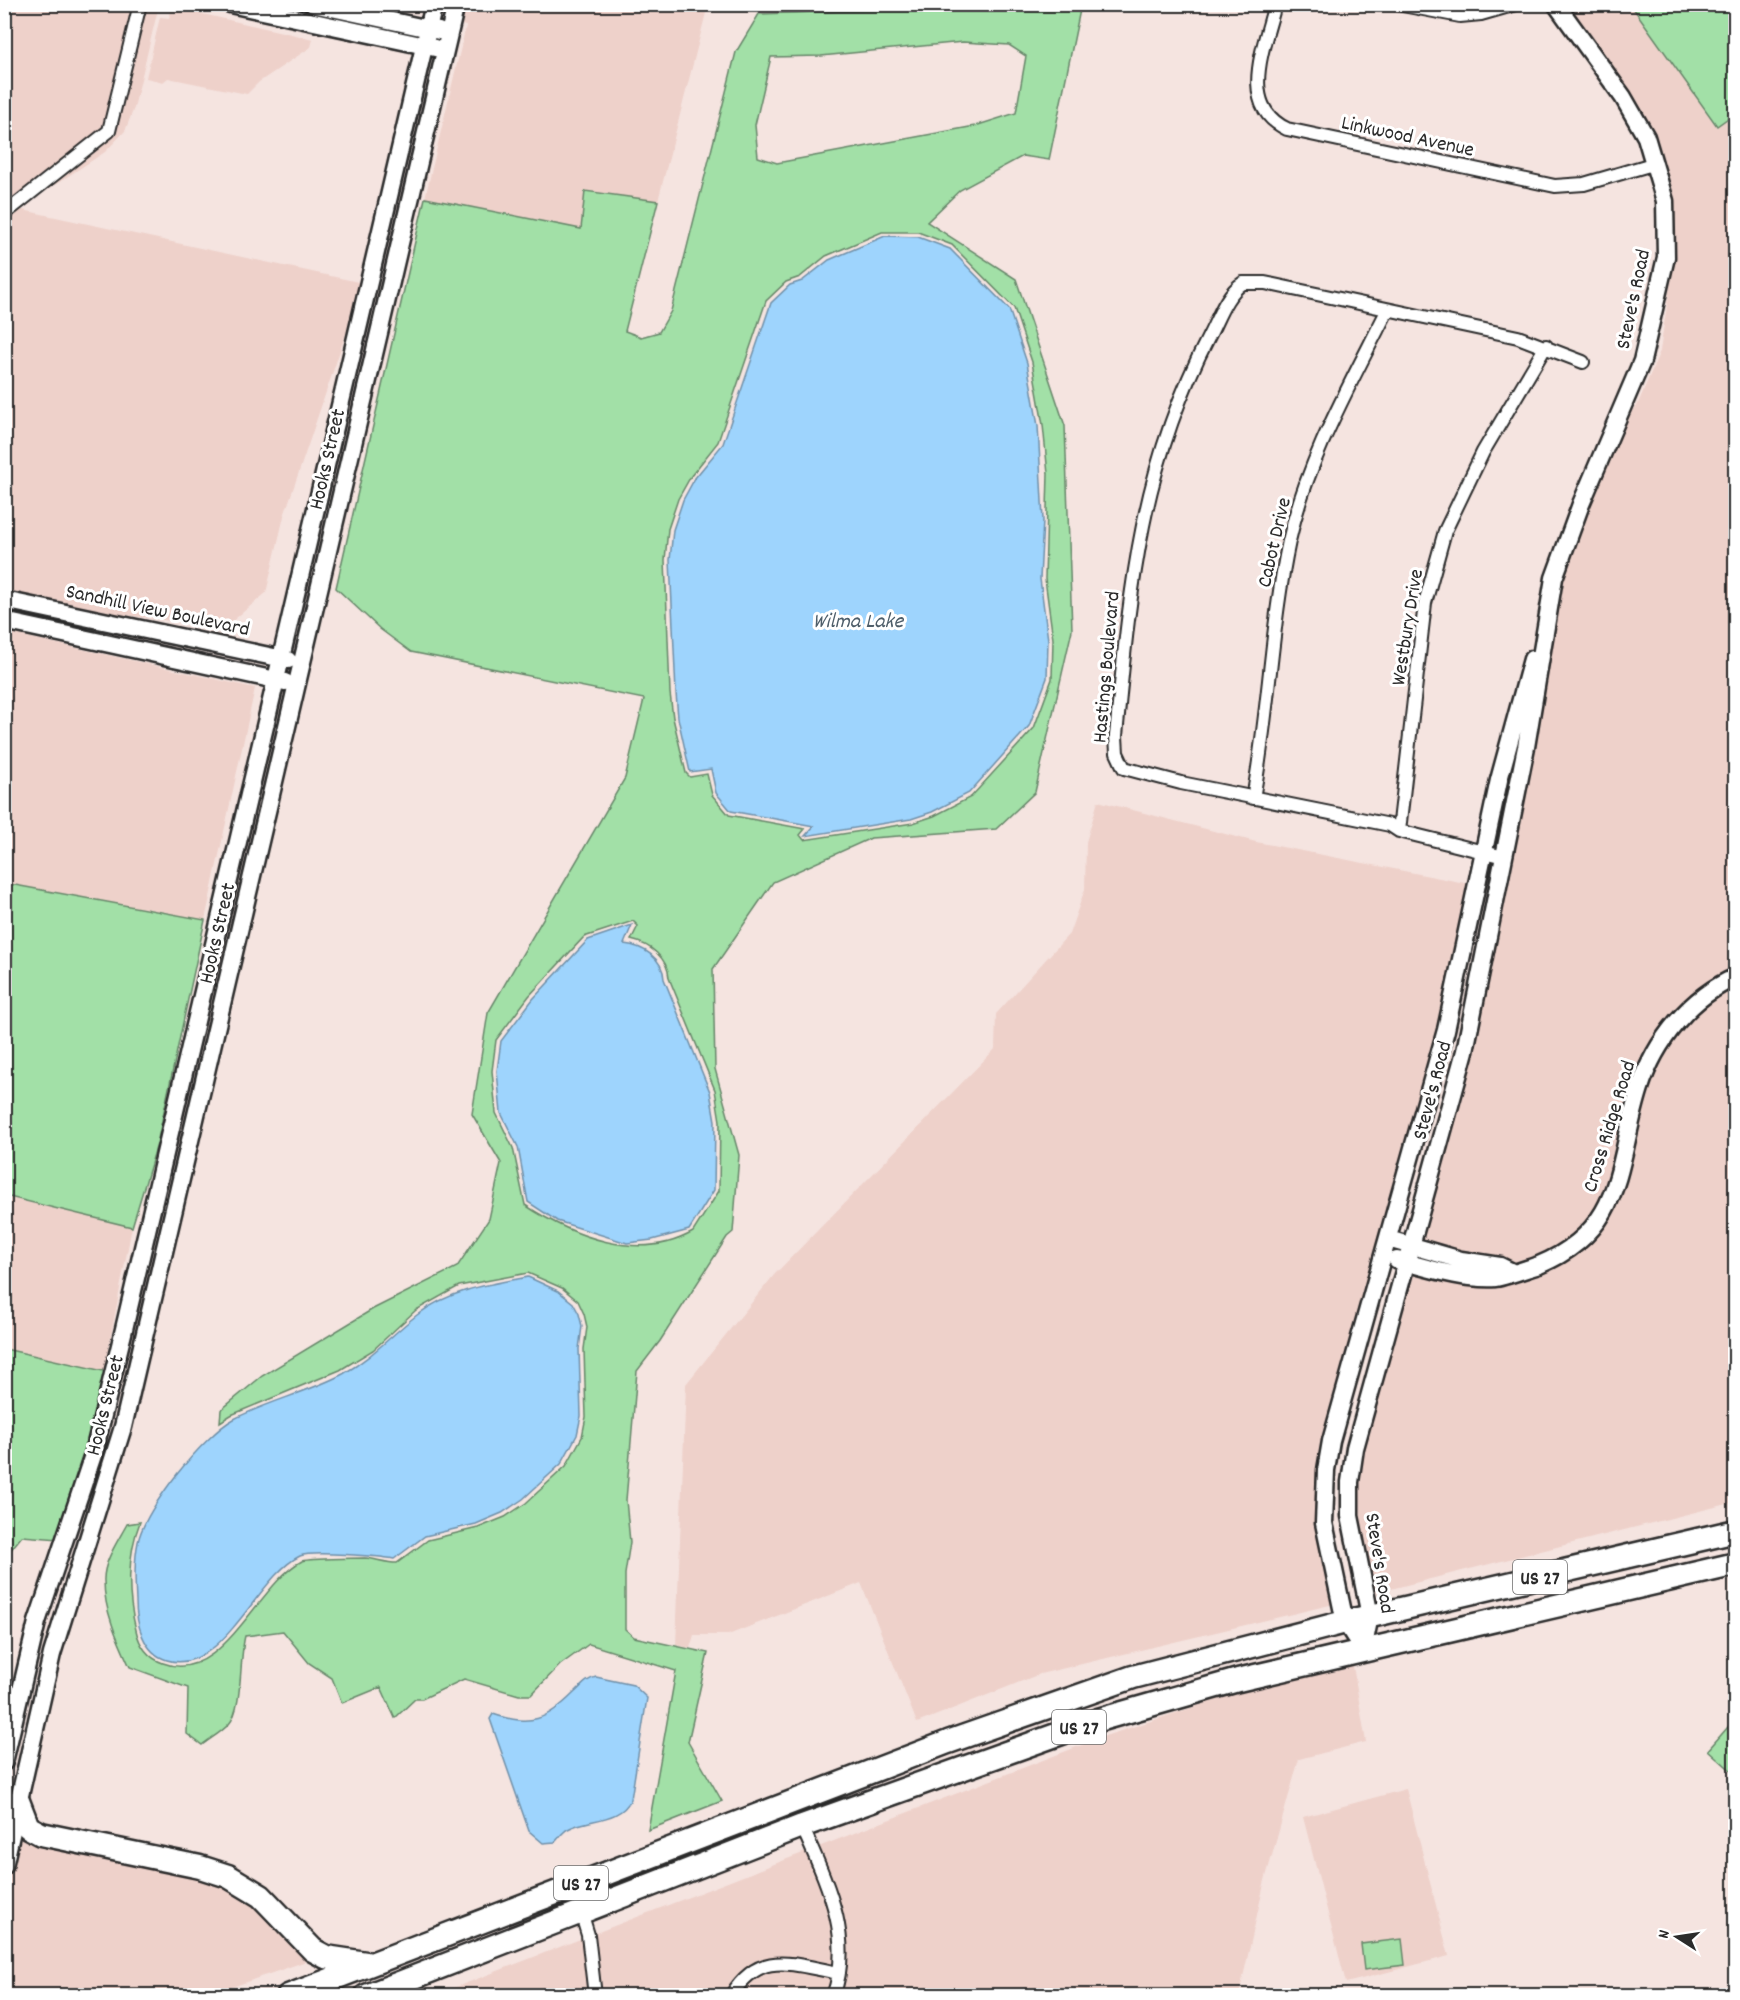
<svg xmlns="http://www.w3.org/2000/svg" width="1740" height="2000" font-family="Dekko,sans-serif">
<rect width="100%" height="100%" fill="#f5e4e0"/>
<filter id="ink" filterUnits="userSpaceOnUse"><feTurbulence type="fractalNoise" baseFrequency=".0167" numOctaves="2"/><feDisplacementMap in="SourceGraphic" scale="12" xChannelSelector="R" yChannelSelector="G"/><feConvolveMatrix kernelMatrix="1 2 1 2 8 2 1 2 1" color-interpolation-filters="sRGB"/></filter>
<g filter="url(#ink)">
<path fill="#eed1ca" d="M5,5H159L134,108L125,131L105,152L18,209L363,283L284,516L266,593L224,628L57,606L5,594Z
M462,5H708L658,201L585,191L582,229L425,198L466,26L457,24Z
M1564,5H1735V971L1676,1014L1609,1189L1586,1226L1549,1255L1515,1266L1419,1243L1548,636L1572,540L1622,421L1637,406L1660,351L1675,252L1671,194Z
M172,7L313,39L311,47L259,82L247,94L168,78L163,82L146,78L160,17L169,18Z
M5,632L255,688L205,920L5,883Z
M1098,801L1256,842L1470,884L1443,1018L1326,1439L1334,1604L1040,1674L917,1723L861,1583L728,1635H694L690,1648L676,1645L686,1384L774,1275L995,1049L996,1014L1069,934L1085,889L1086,842Z
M1735,983V1502L1371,1594L1357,1527V1472L1411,1269L1483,1284L1595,1232L1652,1073L1674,1035L1701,1006Z
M4,1196L132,1227L104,1371L5,1349Z
M1353,1666L1366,1742L1299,1759L1264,1884L1239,1995L433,1996L1105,1736L1243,1691Z
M1406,1789L1449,1956L1346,1983L1303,1817Z
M17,1836L141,1861L241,1888L315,1958L209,1995L5,1996V1896Z"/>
<path fill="#a2e0a7" stroke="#668669" stroke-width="1.5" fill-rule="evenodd" d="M1019,5H1081L1049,160L1023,156L960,190L927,222L1016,279L1065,426L1072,630L1035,792L996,829L871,838L773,882L713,969L715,1069L739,1155L733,1232L727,1237L660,1341L637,1371L626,1500L630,1542L625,1574V1629L634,1637L708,1653L688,1742L722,1801L648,1830L676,1671L589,1644L560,1665L531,1695H519L464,1679L422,1699H415L395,1718L381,1687L342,1703L332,1678L309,1663L283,1631L245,1636C239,1659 243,1708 229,1724C222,1732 211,1738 202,1745L187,1734L188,1688L130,1667C118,1641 104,1611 104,1581C103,1562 118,1541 127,1524L140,1522C127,1555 127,1595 136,1630C139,1645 148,1658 163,1663C222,1686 257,1584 302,1561C305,1559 357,1558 365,1558C376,1559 386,1563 397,1563L428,1540L478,1528L505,1517L526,1503L566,1466L582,1437L586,1417L584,1349L587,1327L584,1314L578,1301L562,1288L528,1273L459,1286L416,1310L373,1350L340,1370L231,1415L220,1422L221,1410L262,1376L373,1309L457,1267L489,1219L501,1163L472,1114L488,1013L625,778L644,699L411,652L380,629L336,588L425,198L581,229L585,191L658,201L625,331L641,337L659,332L671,311L736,52L759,14ZM963,42L1009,45L1026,56L1016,113L975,126L777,163L758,157L755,125L771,57L821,56ZM882,232H918L952,245L1014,308L1032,362L1043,425L1048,474L1045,579L1053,639L1052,679L1034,728L971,797L934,816L913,823L804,840L800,835L805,829L729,815L712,795L707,774L690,777L686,773L673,718L670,693L665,560L668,529L678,499L691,476L718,442L766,301L786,282L800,277L826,256ZM633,921L638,926L631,940C650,944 668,958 669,978L715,1090L720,1121L719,1191L693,1232C639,1263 572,1236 525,1205L513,1148L496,1113L492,1071L496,1040L529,996L584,937Z
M1631,5H1735V113L1717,126Z
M4,883L205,920L157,1144L132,1227L5,1196Z
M5,1349L108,1372L88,1451L59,1539L22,1536L5,1557Z
M1735,1719V1774L1708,1750Z
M1402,1939L1405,1965L1364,1970L1361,1944Z"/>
<path fill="#9ed4fd" stroke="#7090a9" stroke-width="1.5" d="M885,236L918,237L950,249L1009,309L1027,363L1038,426L1043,520L1040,579L1048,640L1047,678L1029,726L969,793L932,812L911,819L805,836L814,826L731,811L716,793L711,769L690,772L678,718L676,693L670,560L673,530L683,500L695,478L723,444L771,303L790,285L802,281L829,260Z
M632,925L624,944C643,946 663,958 664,979L710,1092L715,1121L714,1190L689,1230L652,1240L627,1243L557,1221L528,1202L518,1147L501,1113L497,1071L501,1041L533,999L588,940Z
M528,1277L558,1291L573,1303L579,1314L582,1326L579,1349L581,1416L577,1435L561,1464L523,1499L502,1513L476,1524L425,1536L394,1559C379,1556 311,1551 300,1556C257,1576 222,1677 167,1660C143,1653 136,1623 136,1601C135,1581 134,1561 138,1542C145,1508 204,1435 234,1419C269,1401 309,1392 343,1374C373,1357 391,1335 417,1315C449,1290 489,1284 528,1277Z
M596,1677L633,1685L647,1698L631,1799C620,1823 588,1818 568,1829C563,1831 559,1838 555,1842L543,1843L529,1831L490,1719L493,1714C530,1727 547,1720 574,1693C582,1686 585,1680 596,1677Z"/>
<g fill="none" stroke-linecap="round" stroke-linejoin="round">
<g stroke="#2b2b2b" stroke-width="16">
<path id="street" d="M1275,4C1265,45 1237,106 1287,129L1555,186L1584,184L1656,163
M1397,4L1460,16L1481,14L1516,4
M4,214L109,131L140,4
M1253,798C1269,713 1271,625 1289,541C1307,460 1350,385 1387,311
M1399,831L1425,603L1445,531L1483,452L1546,346
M1504,857L1399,831L1390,825L1181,783L1124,768L1117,753L1116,736C1130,590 1140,469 1209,336C1218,319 1226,294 1243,283H1265L1518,337L1583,362
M802,1826C825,1879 855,1937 833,1996
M581,1912L588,1935L595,1996
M731,1996C760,1948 793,1965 839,1973"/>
</g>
<g stroke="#2b2b2b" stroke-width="21">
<path id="secondary" d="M230,4L435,48
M313,4L439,31
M4,600L288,660
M4,621L285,682
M1388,1239L1461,1260L1500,1266L1512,1272
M1397,1260C1428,1268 1463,1280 1496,1278C1501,1278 1532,1267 1539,1265C1626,1229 1616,1163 1640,1088C1655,1041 1690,997 1736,977
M1363,1650L1370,1616L1350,1516V1482L1355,1448L1465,1051L1526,747L1554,578L1581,504L1642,361L1666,257L1665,201L1646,137L1623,97L1556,4
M1363,1650L1345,1622L1324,1523L1326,1470L1331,1441L1446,1030L1499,780L1532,659
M4,1762L37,1622L94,1452L124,1329L434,4
M4,1866L52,1654L123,1427L456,4"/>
</g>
<g stroke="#2b2b2b" stroke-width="27">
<path id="highway" d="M18,1801L28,1827L41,1834L200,1867L228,1876L261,1896L313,1950L326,1957L366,1963
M288,1996L948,1742L1133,1677L1345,1622L1736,1531
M366,1996L802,1826L1098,1720L1238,1680L1736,1564"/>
</g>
<use href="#street" stroke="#fff" stroke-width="12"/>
<use href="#secondary" stroke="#fff" stroke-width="16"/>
<use href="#highway" stroke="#fff" stroke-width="22"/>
</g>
</g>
<g text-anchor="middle" stroke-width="6" stroke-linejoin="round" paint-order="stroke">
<g fill="#fff" stroke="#6b6b6b" stroke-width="1.5">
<rect x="1513" y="1560" width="54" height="34" rx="4.5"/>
<rect x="1052" y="1710" width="54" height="34" rx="4.5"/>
<rect x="554" y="1866" width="54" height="34" rx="4.5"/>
</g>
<g font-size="20" font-weight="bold" fill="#2b2b2b">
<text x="1540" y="1584">US 27</text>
<text x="1079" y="1734">US 27</text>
<text x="581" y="1890">US 27</text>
</g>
<g font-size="21" fill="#2b2b2b" stroke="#fff">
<text transform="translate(1408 135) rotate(12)" y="7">Linkwood Avenue</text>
<text transform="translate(1632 299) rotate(-78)" y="7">Steve's Road</text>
<text transform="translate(326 459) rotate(-77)" y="7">Hooks Street</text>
<text transform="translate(1273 542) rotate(-77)" y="7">Cabot Drive</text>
<text transform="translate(158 609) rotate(12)" y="7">Sandhill View Boulevard</text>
<text transform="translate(1406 627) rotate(-81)" y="7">Westbury Drive</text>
<text transform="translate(1105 667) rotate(-85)" y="7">Hastings Boulevard</text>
<text transform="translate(216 933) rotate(-77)" y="7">Hooks Street</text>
<text transform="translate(1431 1090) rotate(-75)" y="7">Steve's Road</text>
<text transform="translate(1608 1126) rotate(-73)" y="7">Cross Ridge Road</text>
<text transform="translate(104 1405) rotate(-76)" y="7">Hooks Street</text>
<text transform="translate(1381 1563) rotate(81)" y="7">Steve's Road</text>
</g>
<g font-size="22" font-style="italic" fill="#4e5e6a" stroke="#fff">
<text x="858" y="627">Wilma Lake</text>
</g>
</g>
<rect width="1740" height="2000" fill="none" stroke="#fff" stroke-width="24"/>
<rect x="12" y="12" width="1716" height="1976" fill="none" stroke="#2b2b2b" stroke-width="2" filter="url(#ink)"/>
<g transform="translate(1677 1937) rotate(282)" stroke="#ffffff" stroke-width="4.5" paint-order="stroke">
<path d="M0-4.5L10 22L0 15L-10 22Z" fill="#2b2b2b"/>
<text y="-9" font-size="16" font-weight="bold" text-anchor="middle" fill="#2b2b2b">N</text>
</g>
</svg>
